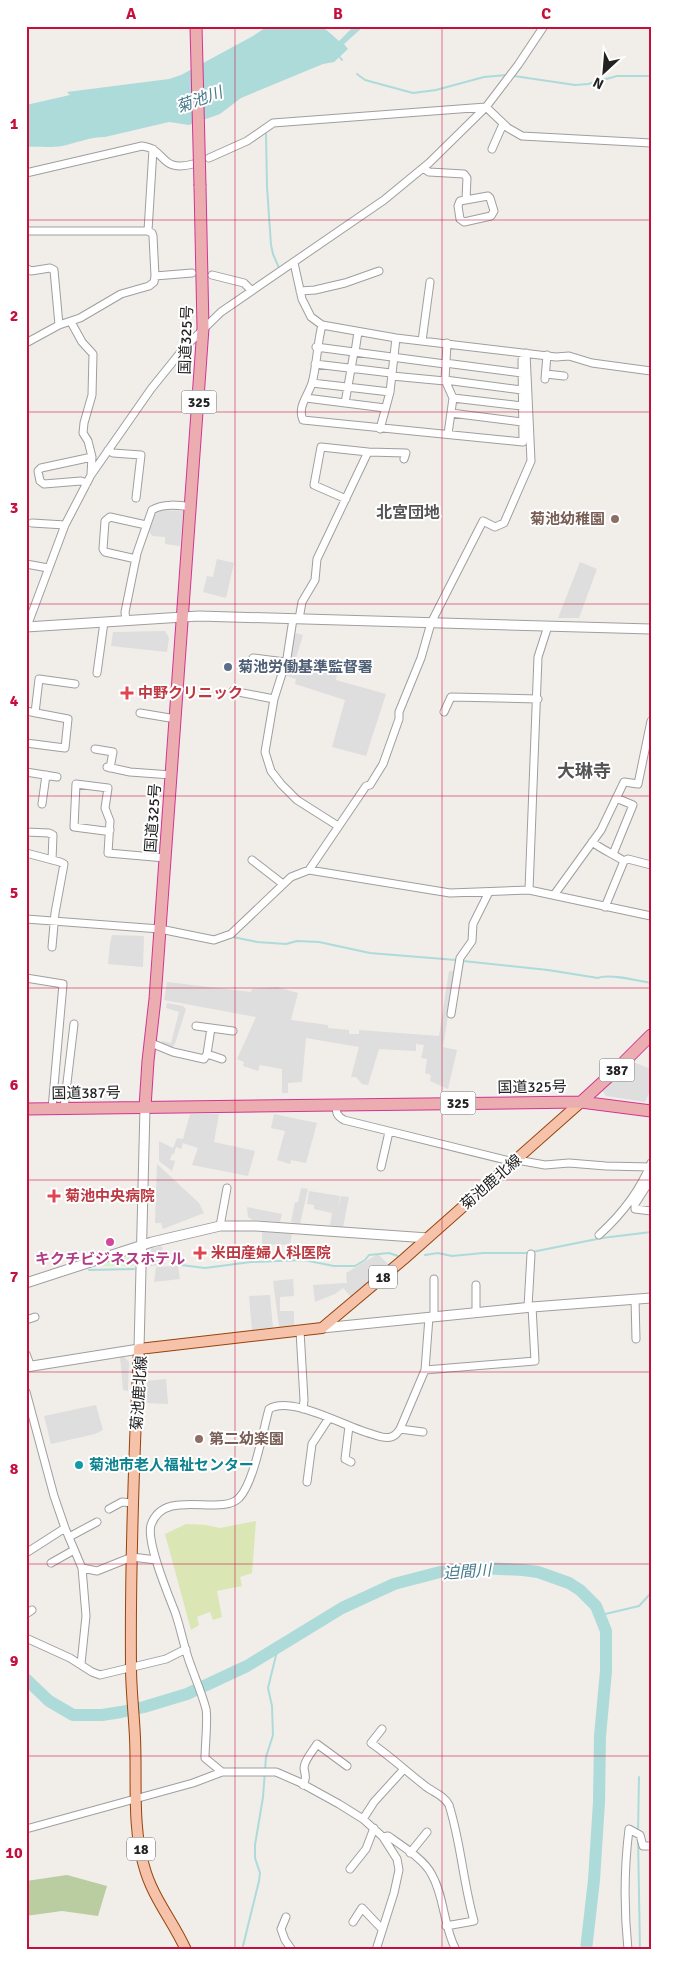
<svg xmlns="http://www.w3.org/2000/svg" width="677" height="1976" font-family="Signika,'Noto Sans JP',sans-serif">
<rect width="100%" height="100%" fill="#f1ede9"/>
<path fill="#dae7b4" d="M256,1521L252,1573L240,1577L242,1586L217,1591L222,1617L213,1620L210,1612L197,1617L199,1625L191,1630L165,1534L186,1524L206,1525L220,1528Z"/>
<path fill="#bacda1" d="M67,1875L107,1886L98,1916L62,1911L26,1916V1881Z"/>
<path fill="#d3f7cb" d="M132,1256L135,1258L134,1266H102V1264Z"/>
<path fill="#dedede" d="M157,510L184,511L180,546L165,544V537L152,536L148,529L153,515Z
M217,559L234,563L226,598L203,592L207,576L213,577Z
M580,562L597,569L579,618H558Z
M165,631L169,638L167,652L111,646L113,632Z
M296,633L303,635L296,658L337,674L336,680L386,694L366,756L332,747L345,700L295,684L296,679L284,675Z
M112,935L144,936L143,967L108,964L110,944Z
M449,971H455L443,1047L457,1050L448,1089L430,1081L431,1075L425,1073L427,1059L421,1058L424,1045L416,1044V1051L379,1049L368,1085L362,1084L356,1077H351L359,1047L306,1038L302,1082L288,1083V1093H282V1069L260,1065L258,1071L243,1066L244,1062L237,1059L256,1017L164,1000L167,982L251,992L252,989L277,987L298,993L291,1020L328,1025V1028L349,1030V1034H359V1030L439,1036Z
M167,1003L183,1006L186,1009L175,1044L171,1049L160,1046L162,1041L171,1043L179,1012L166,1008Z
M633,1062L651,1069V1094L649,1093L645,1102L606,1096L602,1090Z
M190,1114H219L214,1142L255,1151L248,1176L192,1165L198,1148L183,1143L181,1149L176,1147L174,1154H172L170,1160L175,1161L172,1171L159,1161V1141L173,1148L177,1138L183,1139Z
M274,1114L317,1123L306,1163L291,1160L290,1164L277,1160L285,1131L271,1128Z
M157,1164L199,1203L204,1213L163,1229L161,1223H155Z
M301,1188L308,1189L300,1224L291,1222L295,1202H298Z
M309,1191L340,1196L338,1208L341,1196L349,1197L343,1227L330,1225L332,1213L314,1209V1205L307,1204Z
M247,1207L282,1214L280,1222L253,1220L248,1217Z
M262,1232L292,1234L290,1245L262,1244Z
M162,1246L165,1264L148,1267V1253L152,1248Z
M378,1254L389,1265L352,1298L343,1288L335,1294L315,1302L313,1285L347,1283L346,1273Z
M178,1266L180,1279L154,1282L156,1267Z
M293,1279L294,1296L280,1297V1311H294V1325L279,1327L273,1281Z
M270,1295L273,1328L252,1330L249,1296Z
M120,1357H124L129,1362L128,1391L123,1390Z
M166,1379L168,1404L147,1403V1381Z
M96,1405L103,1430L95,1434L51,1444L44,1416Z"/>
<path fill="#addbda" d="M268,26H322L339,41L354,26H364L344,44L348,49L334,62L323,64L241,98L220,114L189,125L169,122L105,137C89,137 77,143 62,146C49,148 39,146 26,147V105L70,95L67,92L169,79L181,75L253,36Z"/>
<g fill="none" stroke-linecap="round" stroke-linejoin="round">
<path stroke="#addbda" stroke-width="2" d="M338,55L342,60
M357,74L365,80L413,93L436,90L484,77L507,75
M514,76L575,85L588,84L617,76H651
M266,134L267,187L271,245L273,254L279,268
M233,937L257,942L286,944L297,941L319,942L370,953L456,960
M463,961L548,970L598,978C608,973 639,981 651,983
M425,1255L438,1253L452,1256L483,1253H527L602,1238L651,1232
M181,1265L205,1268L251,1262L304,1260L334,1266H355L365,1260L369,1255L389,1253L398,1256
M89,1270L134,1269
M601,1615L639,1606L651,1593
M638,1832L639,1777
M638,1837L640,1950
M242,1950L259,1881L260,1873L255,1858V1845L263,1797L266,1757L273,1735L272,1706L268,1688L278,1647"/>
<path stroke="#addbda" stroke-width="12" d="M26,1679L49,1701L73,1715H102L121,1712L144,1707L187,1694L247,1666L342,1608L394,1584L440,1572L481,1568L523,1570L538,1572L569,1583L580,1590L596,1606L606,1631V1671L600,1736L599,1802L594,1880L586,1950"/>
<g stroke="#9f9f9f" stroke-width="9">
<path id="minor" d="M492,149L503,124
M209,158L247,141L273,123L486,107L508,128L522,136L651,143
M423,168L429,172L464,174L467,178L466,199
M26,173L142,146C167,149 159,173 193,164
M488,196L490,198L494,211L491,216L464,222L460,219L458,206L460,201Z
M26,231H148L152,233L153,236L155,276L154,282L149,286L121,294L80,318L59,325L26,343
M148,231L153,149
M294,263L302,299L311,317L322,325L396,338L556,357L569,356L592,363L651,371
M26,268L31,271L50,268L54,270L59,325
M212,275L244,283L251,290
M155,276L192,273
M300,291L315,290L345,283L379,271
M71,322L82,342L93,354L92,395L84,423L83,433L88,441L92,457L91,474
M322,325C317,344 317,365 312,383C308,396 297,407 303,420L523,442L522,360
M422,341L430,282
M447,343L445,380L453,398L448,434
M316,347L445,364
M355,352L358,332
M445,363L522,373
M315,364L391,373
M546,374L564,376
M392,376L445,381
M545,379L547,355
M445,380L522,390
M312,383L390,392
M306,398L385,408
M453,398L522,406
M345,403L354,352
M451,413L522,422
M380,429L390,392L396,338
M108,450L113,453L141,455L136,498
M87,483L81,481L44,484L40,481L38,471L41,468L92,457
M346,499L314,485L321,447L368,452
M32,523L65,525
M136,559L105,552L103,549L105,521L110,517L146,525
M26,564L48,568
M293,619L287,658L274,699L265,752L271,771L281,784L297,800L338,826
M299,619L302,602L315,580L317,559L368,452L406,453L404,459
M126,621L125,612L137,553L152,510C163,503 179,505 191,507
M26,629L65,525L91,475L151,389L184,348L221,312L384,200L429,163L486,107L518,65L544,26
M253,658L285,662
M97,673L104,622
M233,691L274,699
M26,711L68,719L65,748L26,743
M444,712L451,697L538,699
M35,713L39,679L75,684
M140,713L176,719
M95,749L113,752L110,768
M107,767L130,772L171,775
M26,772L57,777
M42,804L46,775
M110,830L105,831L74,827L76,784L108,788L105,808L110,821L108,853L165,858
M26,832L49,833L53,835L52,860
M592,842C603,850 613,854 624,861
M26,853L60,862L64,864L55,913L52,947
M613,854L633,805L616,798
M252,860L283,884
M309,870L366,786L370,785L383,764L399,719V712L421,658L431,623L483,521L495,527L504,523L531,461L526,353
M529,890L538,657L548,626
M554,895L601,830L624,782L638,784L651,721
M605,907L624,861L628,859L651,865
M26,919L160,929L214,940L231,934L291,877L309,870L450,893L529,890L651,916
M26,978L63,984L52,1109
M451,1014L460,958L472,941L473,924L489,892
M196,1026L233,1031
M151,1043L173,1052L204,1059L207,1054L211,1028
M207,1054L222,1059
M336,1105C336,1113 337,1116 344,1120L514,1162
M64,1108L74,1024
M517,1160L545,1165L569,1163L606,1166L651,1167
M381,1167L389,1132
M651,1179L635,1204V1209L651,1211
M220,1226L227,1188
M599,1235C621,1215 640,1191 651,1163
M434,1279V1317
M635,1299L636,1339
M528,1307L531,1254
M476,1312V1285
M26,1320L35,1317
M300,1331L304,1400L303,1409
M26,1354L31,1367
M425,1370L535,1361L532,1307
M26,1392L54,1496L65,1528L82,1568L86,1616L81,1664
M349,1426L345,1459L351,1462
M400,1429L423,1432
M307,1482L312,1444L329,1418
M109,1509L122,1502L133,1503
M69,1537L97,1522
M26,1553L65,1528
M51,1563L74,1550
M82,1568L97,1571L132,1557L156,1560
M26,1614L32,1610
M26,1638L70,1658L92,1672L100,1675L166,1659L186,1649
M382,1729L371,1743C390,1756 406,1771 424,1785C432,1792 444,1795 449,1805C461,1843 463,1882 474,1921L446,1926
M222,1772L205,1758C205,1746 208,1718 206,1709C202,1694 196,1680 191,1666C184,1648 181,1629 175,1612C168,1594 146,1542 151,1525C164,1487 221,1517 239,1498C254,1483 263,1430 269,1409C292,1395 347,1428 372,1434C378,1436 386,1439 391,1437C396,1436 397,1433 400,1429L425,1370L429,1317
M303,1785C307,1777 305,1775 304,1768C304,1760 313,1751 317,1744L347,1766
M363,1819L374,1802L404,1769
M26,1829L193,1783L222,1772H276L299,1782L339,1804L363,1819L383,1837L397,1859L399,1870L394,1893L376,1950
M383,1837L388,1836C401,1845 425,1860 432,1875C445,1898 443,1926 456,1950
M410,1853L427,1832
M350,1869L366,1849L374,1828
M286,1917L281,1929L285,1940L292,1950
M353,1922L362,1908L382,1929
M628,1950C624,1910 624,1869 629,1829L640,1835L643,1846H651"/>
</g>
<g stroke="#9f9f9f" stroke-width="11">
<path id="tertiary" d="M26,627L199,616L651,629
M26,1283L152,1242L220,1226H256L428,1238
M322,1328L532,1307L651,1298
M26,1367L139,1349L145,1107"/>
</g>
<g stroke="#95440b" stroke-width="12">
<path id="primary" d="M186,1950C173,1921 152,1897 144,1866C132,1827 137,1779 135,1738C134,1714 131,1690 131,1667C130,1561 134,1455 139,1349L322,1328L404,1259L581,1102"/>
</g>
<g stroke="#d03692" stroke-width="13">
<path id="trunk" d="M581,1102L617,1069L651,1035
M145,1107L148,1061L155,999L203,328L200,186
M26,1109L581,1102L651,1111"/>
</g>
<use href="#minor" stroke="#fff" stroke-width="7"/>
<use href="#tertiary" stroke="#fff" stroke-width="9"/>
<use href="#primary" stroke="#f6c2aa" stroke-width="10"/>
<use href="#trunk" stroke="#ecadb1" stroke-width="11"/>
<g stroke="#d03692" stroke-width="13" stroke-linecap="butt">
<path id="trunk-bridge" d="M196,26L200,186"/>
</g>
<use href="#trunk-bridge" stroke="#ecadb1" stroke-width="11"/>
</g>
<path fill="none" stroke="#c50f3d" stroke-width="1" stroke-opacity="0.55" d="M235,26V1950M442,26V1950M26,220H651M26,412H651M26,604H651M26,796H651M26,988H651M26,1180H651M26,1372H651M26,1564H651M26,1756H651"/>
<g fill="#8d6e63" stroke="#fff" stroke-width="2">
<circle cx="615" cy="519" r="5"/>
<circle cx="199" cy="1439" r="5"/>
</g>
<circle fill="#5c6f8a" stroke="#fff" stroke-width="2" cx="228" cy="667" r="5"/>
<g fill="#e0444e" stroke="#fff" stroke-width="2">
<path d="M124.5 685.5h5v5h5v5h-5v5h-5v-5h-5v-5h5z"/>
<path d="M51.5 1188.5h5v5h5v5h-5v5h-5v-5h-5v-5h5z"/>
<path d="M197.5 1245.5h5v5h5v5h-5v5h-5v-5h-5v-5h5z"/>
</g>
<circle fill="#d1479c" stroke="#fff" stroke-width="2" cx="110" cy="1242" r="5"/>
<circle fill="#0f9aa8" stroke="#fff" stroke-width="2" cx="79" cy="1465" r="5"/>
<g text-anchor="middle" stroke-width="4" stroke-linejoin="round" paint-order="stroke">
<g fill="#fff" stroke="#646464" stroke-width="1">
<rect x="181.5" y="390.5" width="35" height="23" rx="4"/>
<rect x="599.5" y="1058.5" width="35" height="23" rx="4"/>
<rect x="440.5" y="1091.5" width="35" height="23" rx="4"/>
<rect x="369" y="1265.5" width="28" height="23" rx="4"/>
<rect x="127" y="1837.5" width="28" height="23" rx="4"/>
</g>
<g font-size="14" font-weight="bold" fill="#222">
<text x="199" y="407">325</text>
<text x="617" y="1075">387</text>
<text x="458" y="1108">325</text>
<text x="383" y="1282">18</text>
<text x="141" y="1854">18</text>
</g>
<g font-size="15" fill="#222" stroke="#fff">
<text transform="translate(186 340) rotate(-88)" y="5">国道325号</text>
<text transform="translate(153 818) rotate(-86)" y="5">国道325号</text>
<text transform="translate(532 1087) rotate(-1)" y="5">国道325号</text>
<text transform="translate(86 1093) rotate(-1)" y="5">国道387号</text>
<text transform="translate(491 1182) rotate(-41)" y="5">菊池鹿北線</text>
<text transform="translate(139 1393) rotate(-86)" y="5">菊池鹿北線</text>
</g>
<g font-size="15" font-weight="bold" fill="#785e54" stroke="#fff" text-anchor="end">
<text x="605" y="524">菊池幼稚園</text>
<text x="209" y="1444" text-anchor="start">第二幼楽園</text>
</g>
<g font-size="15" font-weight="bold" fill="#4e5e75" stroke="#fff" text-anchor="start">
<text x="238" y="672">菊池労働基準監督署</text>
</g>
<g font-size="15" font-weight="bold" fill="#be3a42" stroke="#fff" text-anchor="start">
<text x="138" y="698">中野クリニック</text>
<text x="65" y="1201">菊池中央病院</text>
<text x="211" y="1258">米田産婦人科医院</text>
</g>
<g font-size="15" font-weight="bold" fill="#b23c85" stroke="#fff">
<text x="110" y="1264">キクチビジネスホテル</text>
</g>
<g font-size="15" font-weight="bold" fill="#0d838f" stroke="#fff" text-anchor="start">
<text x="89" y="1470">菊池市老人福祉センター</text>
</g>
<g font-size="16" font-style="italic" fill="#477b8d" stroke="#fff">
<text transform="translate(199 99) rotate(-20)" y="6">菊池川</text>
<text transform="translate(467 1571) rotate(-4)" y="6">迫間川</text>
</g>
<g font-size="16" font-weight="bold" fill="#555" stroke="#fff">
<text x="408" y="518">北宮団地</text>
</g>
<g font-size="18" font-weight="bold" fill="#555" stroke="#fff">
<text x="584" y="777">大琳寺</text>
</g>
</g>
<rect width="677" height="1976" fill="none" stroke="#ffffff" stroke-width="55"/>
<g transform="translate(604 72) rotate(206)" stroke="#ffffff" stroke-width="4" paint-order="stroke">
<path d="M0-4L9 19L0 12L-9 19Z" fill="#222222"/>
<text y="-8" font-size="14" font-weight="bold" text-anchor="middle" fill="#222222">N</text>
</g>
<rect x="28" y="28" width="622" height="1920" fill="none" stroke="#c50f3d" stroke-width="2"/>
<g font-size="16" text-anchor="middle" font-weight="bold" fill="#c50f3d">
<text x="131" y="19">A</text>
<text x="338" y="19">B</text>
<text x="546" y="19">C</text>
<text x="14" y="129">1</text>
<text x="14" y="321">2</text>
<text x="14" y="513">3</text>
<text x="14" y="706">4</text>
<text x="14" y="898">5</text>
<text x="14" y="1090">6</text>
<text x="14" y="1282">7</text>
<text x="14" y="1474">8</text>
<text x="14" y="1666">9</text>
<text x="14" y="1858">10</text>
</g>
</svg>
